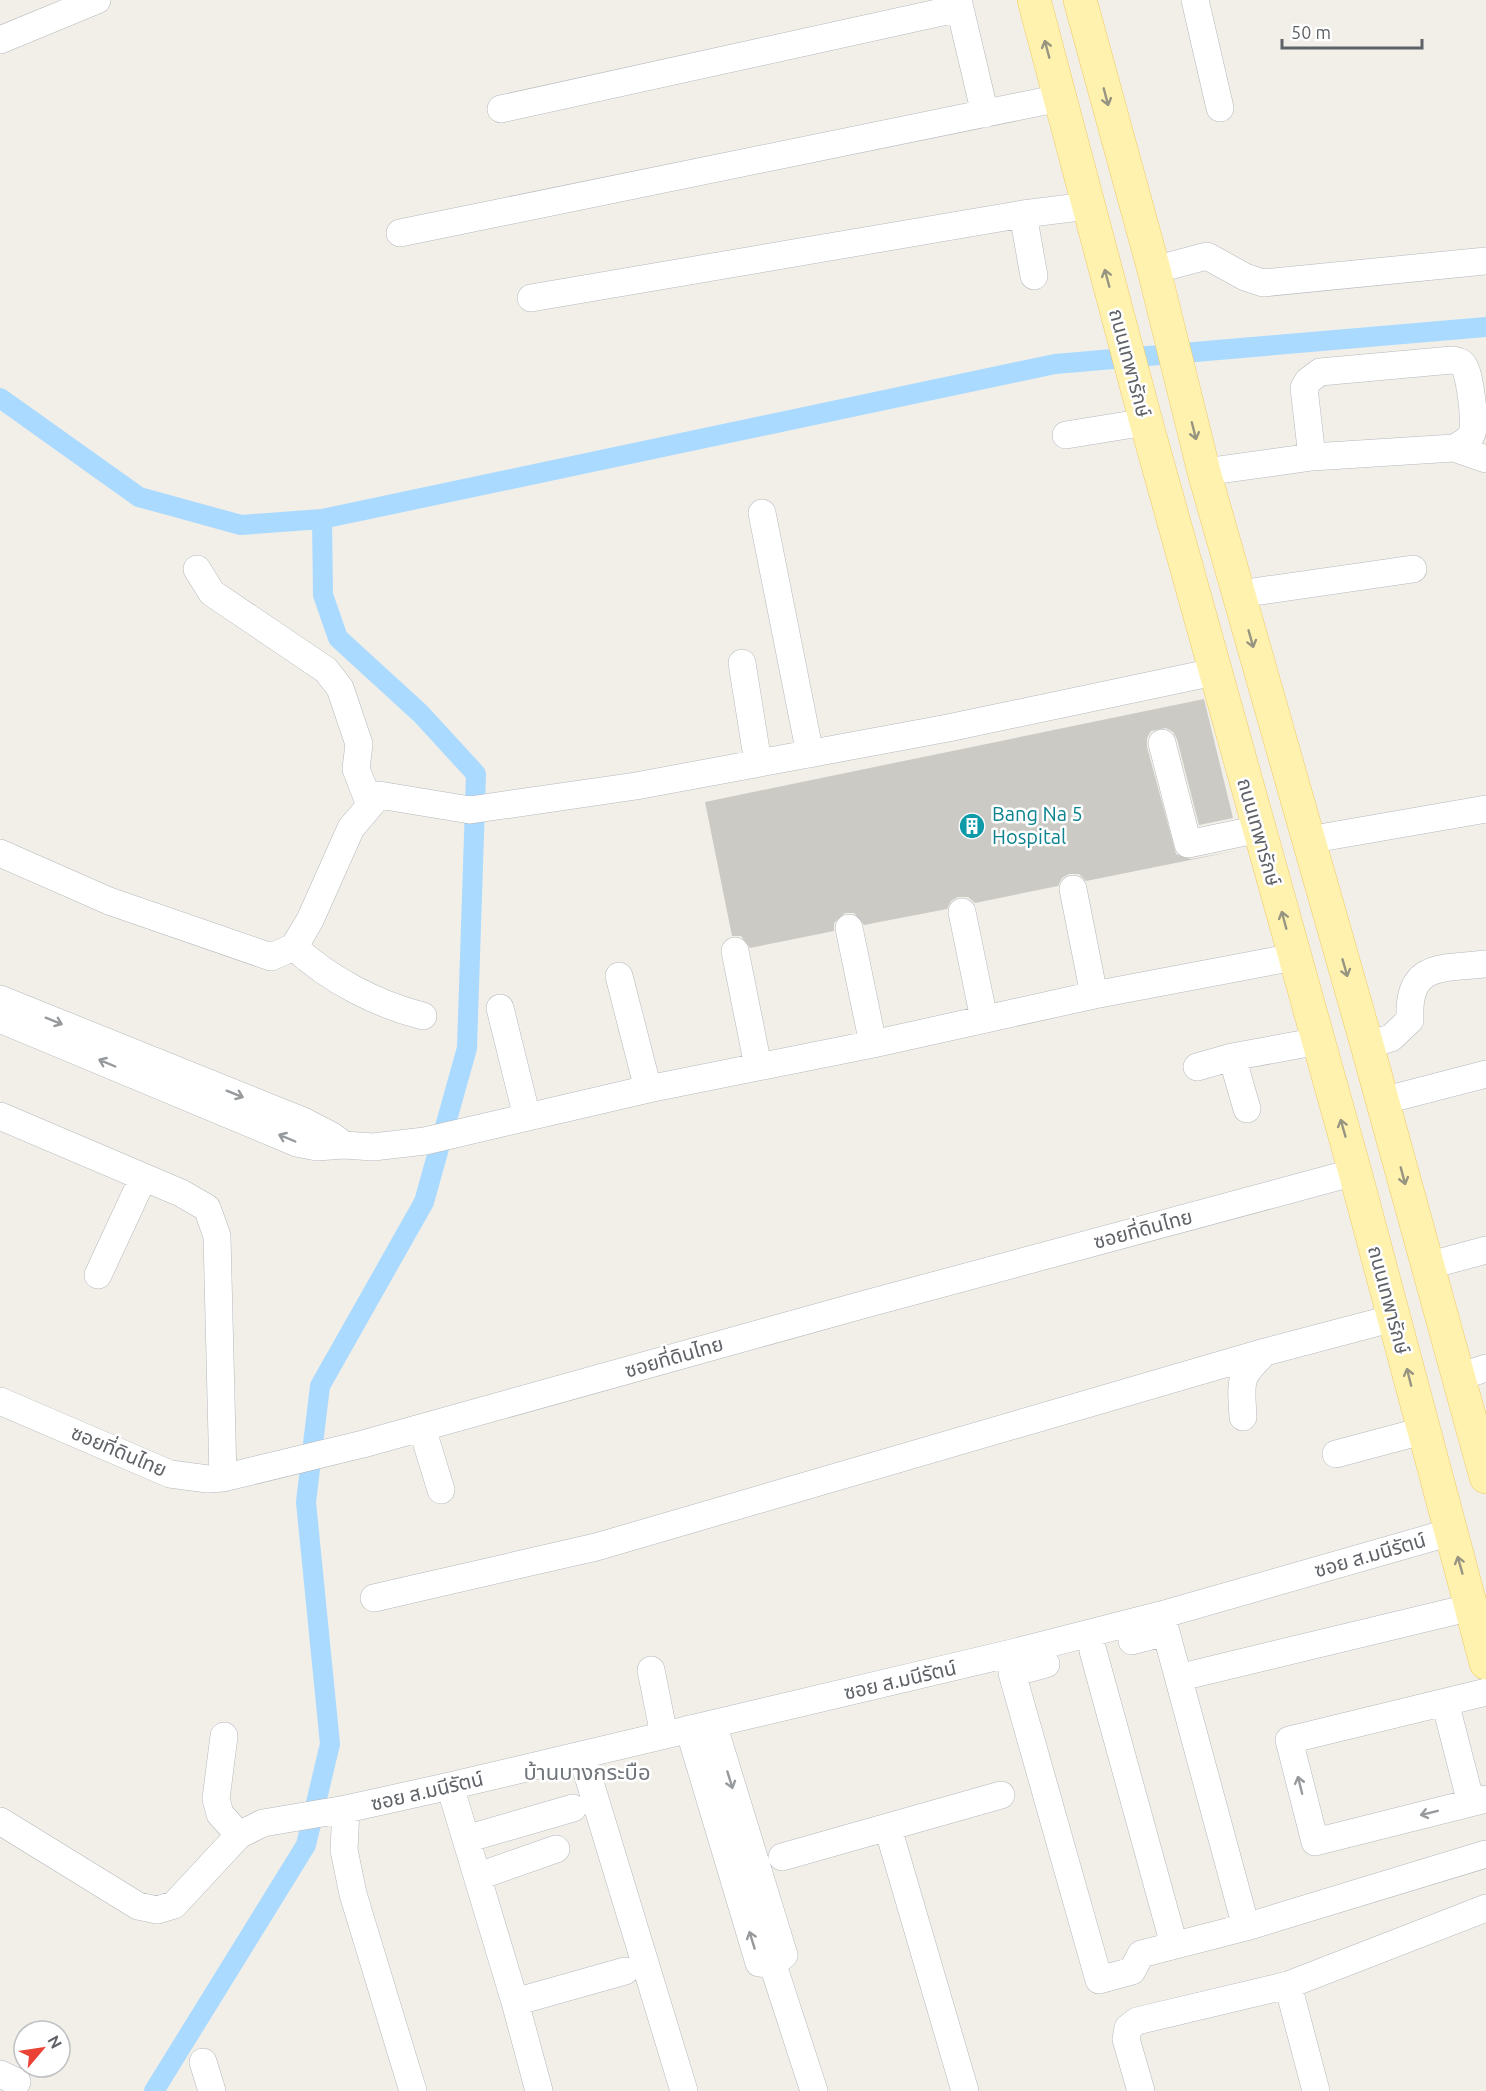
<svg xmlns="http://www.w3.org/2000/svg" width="1486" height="2091" font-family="Ubuntu,'Noto Sans Thai',sans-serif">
<rect width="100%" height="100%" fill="#f1efe8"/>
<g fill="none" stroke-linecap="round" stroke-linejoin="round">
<path stroke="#aadaff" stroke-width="20" d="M0,398L139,497L241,525L322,519L1055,364L1486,327
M154,2091L306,1845L330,1744L306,1502L320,1386L424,1202L467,1048L476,774L421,714L338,638L323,595L322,519"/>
</g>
<path fill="#cccac5" d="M1204,699L1233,818L1199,825L1177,739L1173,732L1166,728L1151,731L1147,738V747L1176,854L1191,859L1240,850L1086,881L1079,874H1069L1062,878L1058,886L975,903L968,897H958L951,901L947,909L864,925L854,913H845L834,923V931L750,948L741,936H732L705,802Z"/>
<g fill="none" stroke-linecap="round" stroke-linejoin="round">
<g stroke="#b5b8bc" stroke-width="28">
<path id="minor" d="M958,0L985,114
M1195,0L1220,108
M0,40L97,0
M501,109L960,8
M1023,214L1034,276
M400,233L1060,98
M1154,270L1207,256L1245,277L1263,283L1486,261
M531,298L1023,214L1088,206
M1066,435L1146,422
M1454,448L1486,459
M1204,472L1312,457L1454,448C1461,444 1469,441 1472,433C1476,423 1470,375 1464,366C1461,361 1457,361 1452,360L1320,372L1308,381L1304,388L1312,457
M762,513L810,754
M197,569L212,593L326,670L340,688L359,744L356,769L370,805
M1239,594L1413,569
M742,663L758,763
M1162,743L1188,844L1259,829
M1308,840L1486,809
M0,853L109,901L271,957L294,947L310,920L351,828L379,795L470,810L636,786L948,728L1214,672
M1073,889L1094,995
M962,912L984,1019
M849,928L873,1044
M294,947C330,980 376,1004 423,1016
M735,951L758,1066
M619,976L648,1089
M0,999L303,1121L332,1136L344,1145
M500,1008L527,1117
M0,1019L297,1143L317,1147L344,1145L373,1147L425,1141L648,1089L873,1044L1094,995L1294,957
M1367,1045L1391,1038L1410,1020C1407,962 1441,969 1486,964
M1232,1057L1247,1109
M1197,1067L1232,1057L1319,1041
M1382,1101L1486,1074
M0,1116L181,1193L207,1208L217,1236L223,1478
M1427,1266L1486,1250
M98,1275L143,1178
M1458,1377L1486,1368
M0,1401L170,1474L208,1479L223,1478L363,1444L862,1305L1355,1172
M1243,1417C1241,1380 1238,1378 1265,1352
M422,1428L441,1490
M1336,1454L1422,1431
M374,1598L596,1547L1265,1352L1394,1318
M1132,1641L1166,1632L1246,1927
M1093,1651L1174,1945
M1046,1664L1012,1673L1099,1980L1132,1971L1141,1954L1246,1927L1486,1854
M651,1670L664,1735
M1194,1674L1472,1607
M1486,1692L1289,1740L1315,1842L1486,1799
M1445,1702L1471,1803
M689,1729L759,1963L773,1965L784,1955L713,1724
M224,1736L216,1799L220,1814L239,1835
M582,1756L684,2091
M450,1786L515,2002L625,1971
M346,1809L344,1850L353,1894L413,2091
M0,1821L138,1906L157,1910L174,1905L239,1835L263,1823L346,1809L450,1786L1016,1652L1168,1613L1451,1532
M888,1828L965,2091
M466,1839L573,1808
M782,1857L1001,1795
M479,1876L556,1849
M773,1965L814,2091
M515,2002L539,2091
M203,2062L212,2091
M0,2074L17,2082
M1141,2091L1126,2039L1128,2028L1137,2021L1288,1985
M1316,2091L1288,1985L1486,1908"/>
</g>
<g stroke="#f2c960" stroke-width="34">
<path id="major" d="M1034,0L1146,422L1355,1172L1486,1663
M1080,0L1154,270L1204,472L1367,1045L1486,1477"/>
</g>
<use href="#minor" stroke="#fff" stroke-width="27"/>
<use href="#major" stroke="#fff2af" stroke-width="33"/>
</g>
<defs><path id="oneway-shaft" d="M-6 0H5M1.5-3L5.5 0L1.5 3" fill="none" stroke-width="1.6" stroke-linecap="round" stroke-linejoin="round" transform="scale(1.5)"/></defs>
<g stroke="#979581">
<use href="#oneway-shaft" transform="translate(1047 49) rotate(-105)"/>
<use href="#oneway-shaft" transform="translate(1106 97) rotate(75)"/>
<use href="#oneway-shaft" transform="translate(1107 278) rotate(-105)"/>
<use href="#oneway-shaft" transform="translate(1194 431) rotate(76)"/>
<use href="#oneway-shaft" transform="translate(1251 639) rotate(74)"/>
<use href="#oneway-shaft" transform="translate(1284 920) rotate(-105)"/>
<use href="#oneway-shaft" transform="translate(1345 968) rotate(74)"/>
<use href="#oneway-shaft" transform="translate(1343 1128) rotate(-106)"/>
<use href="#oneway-shaft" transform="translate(1403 1176) rotate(75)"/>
<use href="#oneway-shaft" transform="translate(1409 1377) rotate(-104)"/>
<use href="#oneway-shaft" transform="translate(1460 1565) rotate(-106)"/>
</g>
<g stroke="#979a9d">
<use href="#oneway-shaft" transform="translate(54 1021) rotate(22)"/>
<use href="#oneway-shaft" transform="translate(107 1063) rotate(-157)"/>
<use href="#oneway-shaft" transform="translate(235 1094) rotate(22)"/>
<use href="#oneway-shaft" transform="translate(287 1138) rotate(-157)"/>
<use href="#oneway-shaft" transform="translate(730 1780) rotate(73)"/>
<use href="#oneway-shaft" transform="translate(1300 1785) rotate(-104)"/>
<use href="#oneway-shaft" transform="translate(1429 1813) rotate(166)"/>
<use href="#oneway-shaft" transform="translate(752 1940) rotate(-107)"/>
</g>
<defs>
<g id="building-disc" transform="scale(1.35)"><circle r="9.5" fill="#0f9aa8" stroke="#fff"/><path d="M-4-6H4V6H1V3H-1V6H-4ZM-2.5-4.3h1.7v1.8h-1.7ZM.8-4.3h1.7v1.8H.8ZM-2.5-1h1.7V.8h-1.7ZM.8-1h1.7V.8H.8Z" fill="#fff"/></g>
</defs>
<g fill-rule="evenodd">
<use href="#building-disc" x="972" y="826"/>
</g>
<g text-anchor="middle" stroke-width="5" stroke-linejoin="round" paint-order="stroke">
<g font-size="20" fill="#5f6368" stroke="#fff">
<text transform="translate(1130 363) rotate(75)" y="7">ถนนเทพารักษ์</text>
<text transform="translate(1259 832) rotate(74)" y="7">ถนนเทพารักษ์</text>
<text transform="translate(1143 1229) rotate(-15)" y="7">ซอยที่ดินไทย</text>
<text transform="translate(1389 1300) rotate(75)" y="7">ถนนเทพารักษ์</text>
<text transform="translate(674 1357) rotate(-16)" y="7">ซอยที่ดินไทย</text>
<text transform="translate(119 1451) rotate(23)" y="7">ซอยที่ดินไทย</text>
<text transform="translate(1370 1555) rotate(-16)" y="7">ซอย ส.มนีรัตน์</text>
<text transform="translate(900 1680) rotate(-13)" y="7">ซอย ส.มนีรัตน์</text>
<text transform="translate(427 1791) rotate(-13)" y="7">ซอย ส.มนีรัตน์</text>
</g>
<g font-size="20" fill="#0d838f" stroke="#fff" text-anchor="start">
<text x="992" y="821">Bang Na 5<tspan x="992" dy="23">Hospital</tspan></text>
</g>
<g font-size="22" fill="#70757a" stroke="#fff">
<text x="587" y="1780">บ้านบางกระบือ</text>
</g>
</g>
<g transform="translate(42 2049) rotate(61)"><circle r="28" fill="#ffffff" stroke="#bfc1c3" stroke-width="1.5"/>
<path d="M0-4.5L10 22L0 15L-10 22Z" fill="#ea4335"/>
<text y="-9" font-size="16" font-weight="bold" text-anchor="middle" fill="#5f6368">N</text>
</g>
<path d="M1282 39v9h140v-9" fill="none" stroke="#5f6368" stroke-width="3"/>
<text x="1291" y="39" font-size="18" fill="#5f6368" stroke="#ffffff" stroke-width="4.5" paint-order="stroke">50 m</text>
</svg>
